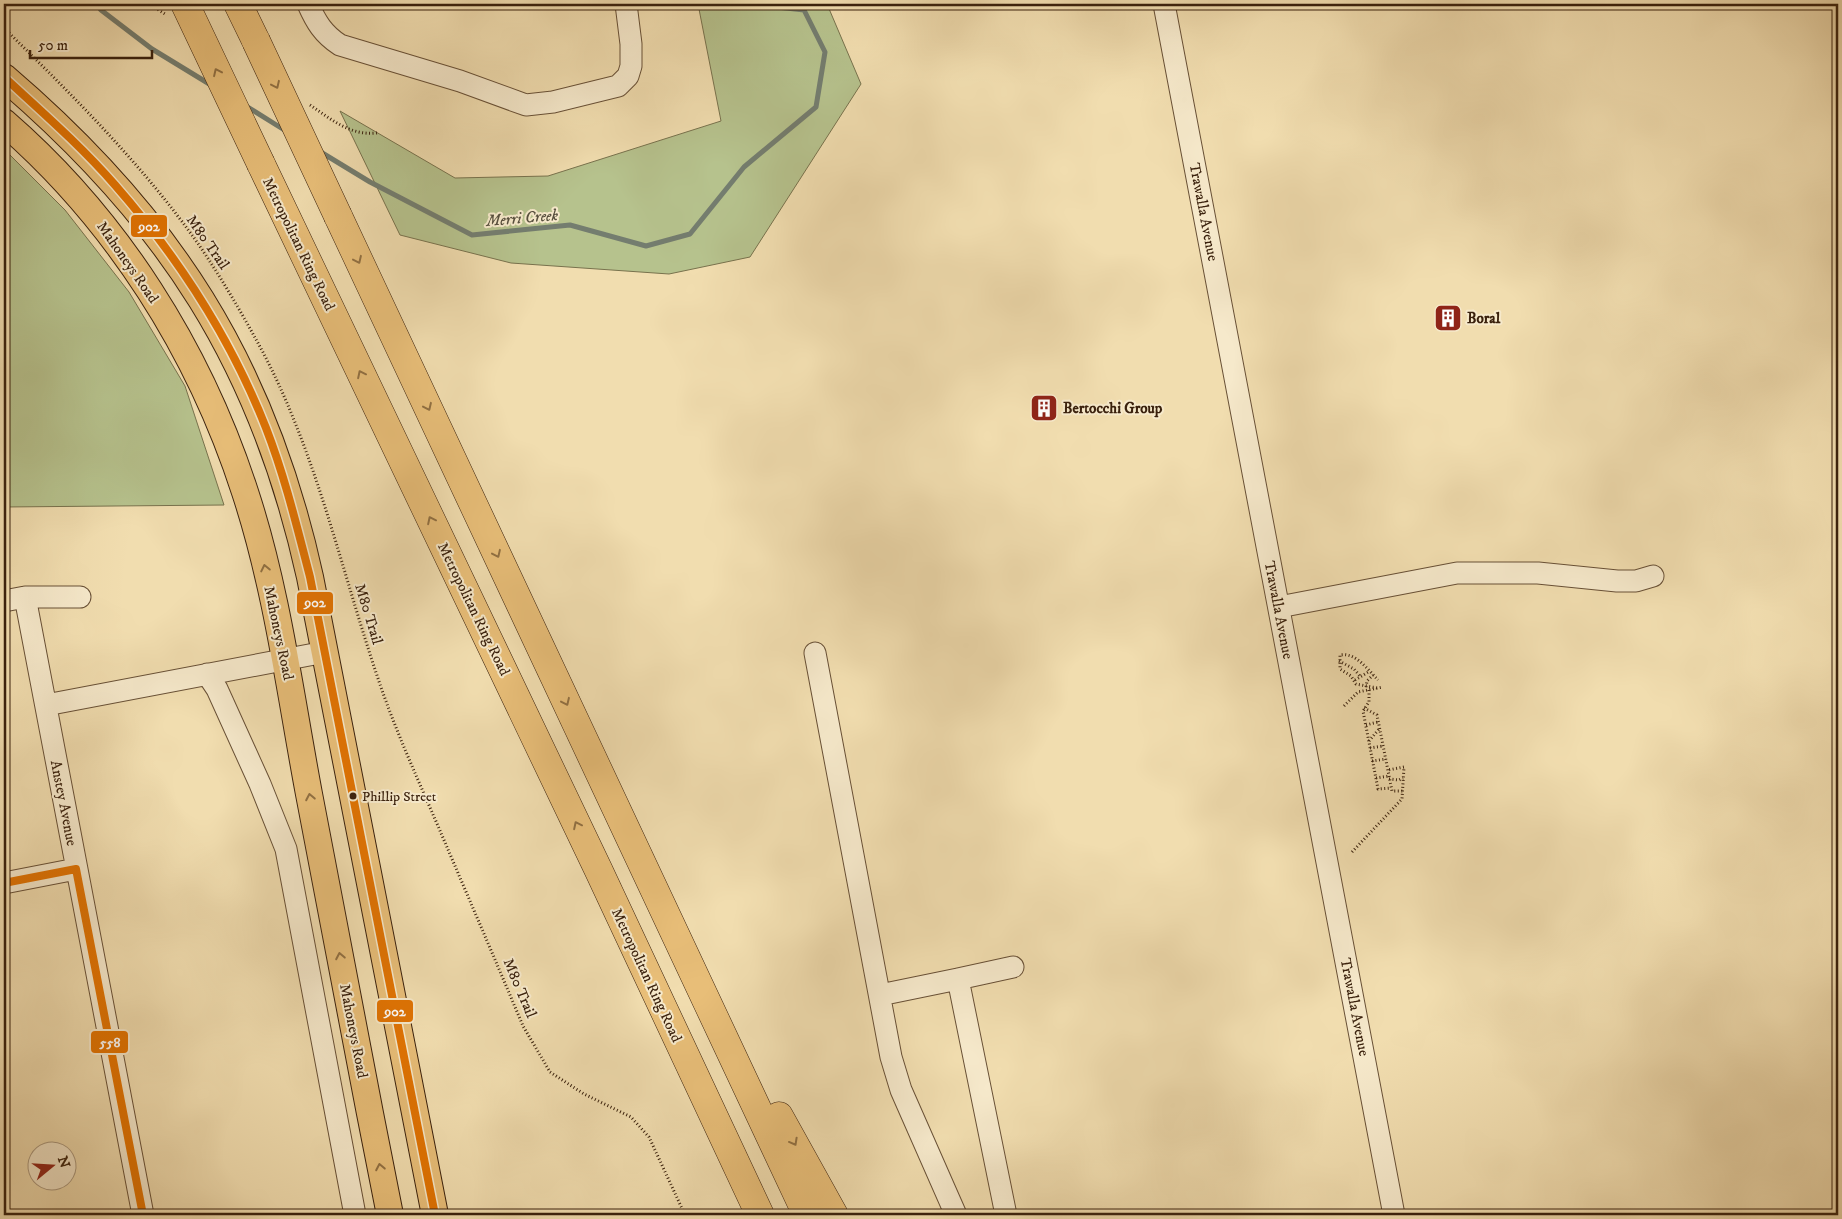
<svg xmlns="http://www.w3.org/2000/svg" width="1842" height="1219" font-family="'IM FELL DW Pica',serif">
<rect width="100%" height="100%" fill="#f1ddaf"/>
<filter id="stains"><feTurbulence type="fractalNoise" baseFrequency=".004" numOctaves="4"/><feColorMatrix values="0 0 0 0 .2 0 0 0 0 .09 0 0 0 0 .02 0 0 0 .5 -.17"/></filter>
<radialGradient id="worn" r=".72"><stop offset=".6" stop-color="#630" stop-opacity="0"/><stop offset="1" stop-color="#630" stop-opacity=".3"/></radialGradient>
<path fill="#b6c28d" stroke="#78724d" d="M698,4H827L861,84L750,257L669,274L511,263L400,235L340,111L455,178L548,176L721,121Z
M4,149L65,210L129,292L185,386L224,505L4,507Z"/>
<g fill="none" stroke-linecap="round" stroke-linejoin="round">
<path stroke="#747d6f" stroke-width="5" d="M97,4L101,10L152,49L211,85
M246,106L286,131
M319,151L370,182L472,235L570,225L646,246L690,234L744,167L816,107L825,52L804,10L768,6L766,4"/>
<g stroke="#685036" stroke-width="23">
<path id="minor" d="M308,4C316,22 323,34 340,45L460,81L526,105L553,102L618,86L628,76L631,66V44L626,4
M1164,4L1394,1215
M25,597L143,1215
M4,601L25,597H80
M1279,607L1457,573H1538L1617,581H1636L1653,576
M815,653L891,1057L901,1090L956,1215
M207,674L217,689L260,784L286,849L355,1215
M46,705L325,652
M4,883L76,869
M958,979L1013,967
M880,995L958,979L1006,1215"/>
</g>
<g stroke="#3a210d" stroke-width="28">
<path id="major" d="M4,77C169,218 263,363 310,577L435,1215
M4,122C117,220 199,350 245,492C277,589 290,693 309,794C336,935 362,1075 390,1215"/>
</g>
<g stroke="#3a210d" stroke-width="29">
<path id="highway" d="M238,4L256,41
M261,164L598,869L760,1215
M338,216L807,1215
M779,1116L834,1215"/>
</g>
<path stroke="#3a210d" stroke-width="3" stroke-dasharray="1 2.5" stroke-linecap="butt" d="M149,4L165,14
M4,28C73,96 143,165 199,245C220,276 240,310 258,343C318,453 342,576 383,693C399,738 419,782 438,826C466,892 495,959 523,1026L550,1072L584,1094L631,1117L649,1137L685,1215
M310,105C331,119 350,136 377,133
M1339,661L1354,669L1360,676
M1355,680L1370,671
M1366,687L1367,681L1373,675
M1377,688L1356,684L1351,676L1340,669V655C1356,652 1368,670 1378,680
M1369,690V702L1363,711L1378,789L1391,788
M1344,706L1358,692L1383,687
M1364,708L1377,715L1392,791H1403
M1366,725L1378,722
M1369,741L1379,729
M1370,748L1383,746
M1372,761L1386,759
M1376,778L1389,776
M1389,779L1399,780L1403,778
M1352,852L1402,799L1404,767L1388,770"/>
<use href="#minor" stroke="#f6e9cb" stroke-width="21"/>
<use href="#major" stroke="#e8be78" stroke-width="26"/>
<use href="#highway" stroke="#e8be78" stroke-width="28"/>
<g stroke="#3a210d" stroke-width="29" stroke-linecap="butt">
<path id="highway-bridge" d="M185,4L261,164
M256,41L338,216"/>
</g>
<use href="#highway-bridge" stroke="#e8be78" stroke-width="28"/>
<g stroke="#f6e9cb" stroke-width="11">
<path id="bus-1" d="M4,77C42,112 81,146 115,185C178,257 231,339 266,428C285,477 297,527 310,577L435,1215"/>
</g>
<g stroke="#f6e9cb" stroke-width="11">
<path id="bus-2" d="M76,869L143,1215
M4,883L76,869"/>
</g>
<use href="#bus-1" stroke="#e17302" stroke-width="8"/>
<use href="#bus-2" stroke="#e17302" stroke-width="8"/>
</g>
<defs><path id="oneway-chevron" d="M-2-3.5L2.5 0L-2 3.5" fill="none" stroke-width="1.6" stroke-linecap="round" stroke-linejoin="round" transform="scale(1.25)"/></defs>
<g stroke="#917042">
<use href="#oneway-chevron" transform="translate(217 72) rotate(-115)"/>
<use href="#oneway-chevron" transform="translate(276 85) rotate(65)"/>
<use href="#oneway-chevron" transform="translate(358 260) rotate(65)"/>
<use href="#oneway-chevron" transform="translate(361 374) rotate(-116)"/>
<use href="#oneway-chevron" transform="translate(428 407) rotate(65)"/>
<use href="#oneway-chevron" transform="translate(431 520) rotate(-116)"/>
<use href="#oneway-chevron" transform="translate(497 554) rotate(65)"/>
<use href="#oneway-chevron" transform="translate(265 568) rotate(-102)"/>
<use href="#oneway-chevron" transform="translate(566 702) rotate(65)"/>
<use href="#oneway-chevron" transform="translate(310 797) rotate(-101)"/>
<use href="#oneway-chevron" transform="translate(577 825) rotate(-116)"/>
<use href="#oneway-chevron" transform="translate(340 956) rotate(-101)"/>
<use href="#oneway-chevron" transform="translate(794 1142) rotate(61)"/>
<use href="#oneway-chevron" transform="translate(380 1167) rotate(-101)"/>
</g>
<defs>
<g id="building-square" transform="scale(1.4375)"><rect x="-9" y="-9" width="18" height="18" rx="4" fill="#8f2418" stroke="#f6e9cb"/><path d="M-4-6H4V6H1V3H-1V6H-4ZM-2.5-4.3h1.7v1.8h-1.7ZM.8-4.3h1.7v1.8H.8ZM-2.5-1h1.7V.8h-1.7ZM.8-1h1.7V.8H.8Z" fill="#fff"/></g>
</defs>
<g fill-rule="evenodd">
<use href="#building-square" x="1448" y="318"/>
<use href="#building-square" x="1044" y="408"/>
</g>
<circle fill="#3a210d" stroke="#f6e9cb" stroke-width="2" cx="353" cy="796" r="4.5"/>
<g text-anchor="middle" stroke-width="4" stroke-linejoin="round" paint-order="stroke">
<g font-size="14" fill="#3a210d" stroke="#f6e9cb" text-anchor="start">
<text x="362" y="801">Phillip Street</text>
</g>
<g font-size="15" fill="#3a210d" stroke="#f6e9cb">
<text transform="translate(1204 212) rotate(79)" y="5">Trawalla Avenue</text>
<text transform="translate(208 242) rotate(55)" y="5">M80 Trail</text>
<text transform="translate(299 244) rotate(64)" y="5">Metropolitan Ring Road</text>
<text transform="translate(128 262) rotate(55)" y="5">Mahoneys Road</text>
<text transform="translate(474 609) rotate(64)" y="5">Metropolitan Ring Road</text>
<text transform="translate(1279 610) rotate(79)" y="5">Trawalla Avenue</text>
<text transform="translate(369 614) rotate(73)" y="5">M80 Trail</text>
<text transform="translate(279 633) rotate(78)" y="5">Mahoneys Road</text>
<text transform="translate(64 803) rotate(79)" y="5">Anstey Avenue</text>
<text transform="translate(647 975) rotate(65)" y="5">Metropolitan Ring Road</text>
<text transform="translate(520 988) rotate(67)" y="5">M80 Trail</text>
<text transform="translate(1355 1007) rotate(79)" y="5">Trawalla Avenue</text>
<text transform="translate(354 1031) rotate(79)" y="5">Mahoneys Road</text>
</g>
<g font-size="15" font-weight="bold" fill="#3a210d" stroke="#f6e9cb" text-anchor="start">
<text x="1467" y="323">Boral</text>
<text x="1063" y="413">Bertocchi Group</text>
</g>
<g font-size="16" font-style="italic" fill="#574f3e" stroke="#f6e9cb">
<text transform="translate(522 217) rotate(-5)" y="6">Merri Creek</text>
</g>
</g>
<g stroke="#f6e9cb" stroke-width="2">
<rect x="130" y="214" width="38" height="24" rx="5" fill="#e17302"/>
<rect x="296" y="591" width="38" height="24" rx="5" fill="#e17302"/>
<rect x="376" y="999" width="38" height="24" rx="5" fill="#e17302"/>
<rect x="90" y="1030" width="39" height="24" rx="5" fill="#e17302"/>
</g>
<g font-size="14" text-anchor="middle" font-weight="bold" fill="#fff">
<text x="149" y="231">902</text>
<text x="315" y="607">902</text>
<text x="395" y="1016">902</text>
<text x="110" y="1047">558</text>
</g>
<rect width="1842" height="1219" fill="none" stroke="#f1ddaf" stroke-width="20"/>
<rect x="5" y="5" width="1832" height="1209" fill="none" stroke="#3a210d" stroke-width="2.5"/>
<rect x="10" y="10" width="1822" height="1199" fill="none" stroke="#3a210d"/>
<g transform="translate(52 1166) rotate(72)"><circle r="24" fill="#f6e9cb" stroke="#ab997f"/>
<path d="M0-4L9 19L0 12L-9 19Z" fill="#8f2418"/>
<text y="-8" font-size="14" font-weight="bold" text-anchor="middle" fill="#3a210d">N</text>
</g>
<path d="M30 50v8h122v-8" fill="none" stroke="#3a210d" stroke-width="2.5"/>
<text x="38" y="50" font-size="15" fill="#3a210d" stroke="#f6e9cb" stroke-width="4" paint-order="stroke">50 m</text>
<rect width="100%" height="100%" filter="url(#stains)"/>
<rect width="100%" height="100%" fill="url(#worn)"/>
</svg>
